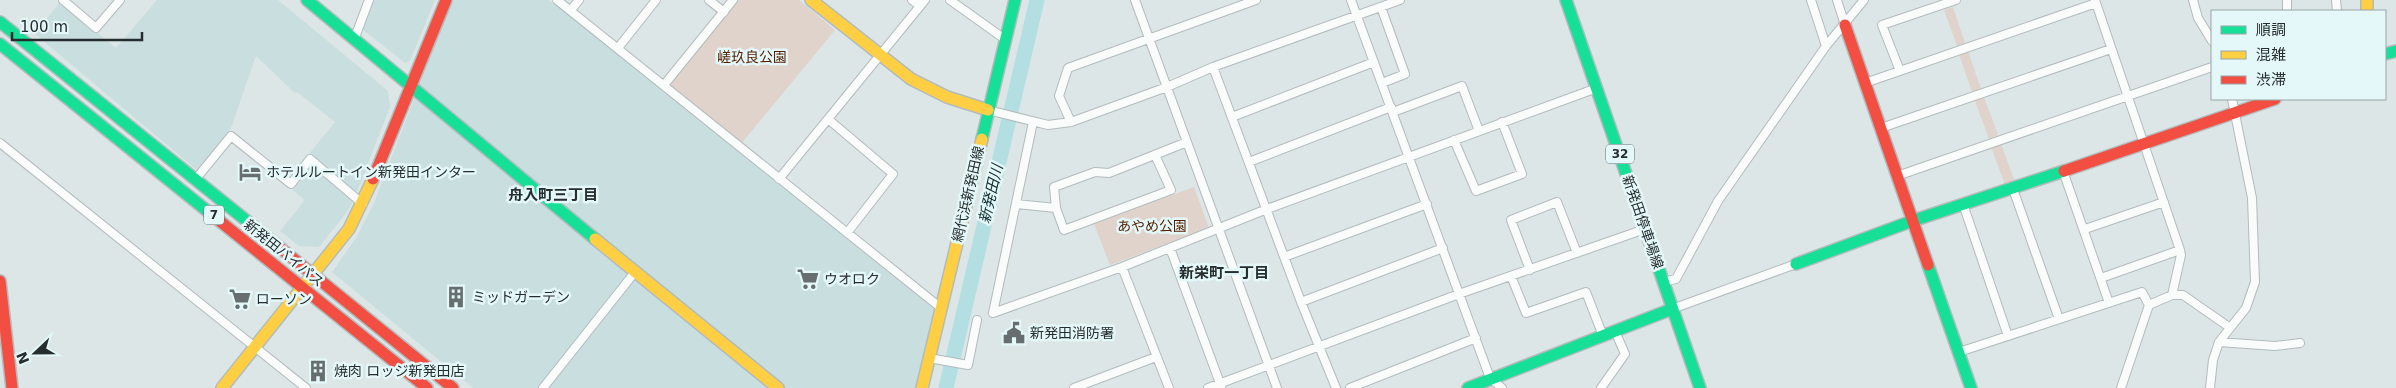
<svg xmlns="http://www.w3.org/2000/svg" width="2396" height="388" font-family="'DejaVu Sans','Noto Sans JP',sans-serif">
<rect width="100%" height="100%" fill="#dce6e7"/>
<path fill="#c9dedf" d="M157,0H278L388,91L390,107L357,192L309,154L335,122L297,92L295,93L256,56L231,128L198,171L35,34L60,2L116,48Z
M372,0H435L410,61L405,63L361,28Z
M452,0H548L568,13L935,310L916,388H551L544,382L539,388H473L332,272L356,238L374,203Z
M311,166L354,200L344,216L319,247L299,246L280,231L305,200L292,190Z"/>
<path fill="#e0d3cb" d="M739,0H799L835,30L741,144L670,85Z
M1953,7L1965,43L1957,46L1944,10Z
M1968,51L1981,89L1972,92L1959,54Z
M1984,97L1998,135L1989,139L1975,101Z
M2001,144L2015,182L2005,185L1991,147Z
M1194,187L1209,228L1110,265L1094,224Z"/>
<g fill="none" stroke-linecap="round" stroke-linejoin="round">
<path stroke="#b3dee2" stroke-width="15" d="M946,388L1037,0"/>
<g stroke="#b3bbbc" stroke-width="10">
<path id="street" d="M63,0L96,28L120,0
M557,0L941,308
M709,0L724,12
M912,0L920,6
M950,0L1006,40
M1135,0L1277,388
M1351,0L1490,378L1502,388
M1811,0L1826,46
M1837,0L1845,25
M2095,0L2180,250L2181,255L2172,295
M2193,0L2198,18L2212,41
M2287,0V11
M2336,0L2337,11
M1381,7L1405,74L1382,83
M571,10L579,0
M354,40L369,0
M618,48L656,0
M1213,67L1301,302L1336,388
M1900,71L1882,25L1956,0
M1865,83L2096,3
M664,85L733,0
M988,110L1048,125L1071,122L1167,87L1213,67L1400,0
M1393,112L1462,86L1479,131
M1232,117L1374,62
M828,119L893,174L847,233
M1071,122L1059,96L1068,68L1256,0
M1881,128L2111,49
M1454,140L1476,191L1522,174L1502,122
M0,143L306,388
M1249,162L1391,107
M2063,171L2109,303
M1897,176L2212,67
M779,179L925,0
M195,180L231,136L291,184L310,159L363,204
M2013,189L2059,319
M1016,204L1056,208L1054,187L1095,172L1109,173L1187,142
M1963,204L2008,336
M1056,208L1064,230L1171,190L1155,155
M2085,229L2164,202
M1170,248L1221,386
M1284,257L1427,204
M1122,267L1169,388
M1530,270L1511,220L1557,202L1577,253
M1511,276L1526,313L1586,292L1603,336
M2101,278L2180,250
M1663,282L1676,279L1718,201L1826,46L1864,0
M1301,302L1443,248
M2149,305L2172,295H2183L2229,327
M1672,309L1796,264
M993,313L1122,267L1267,209L1597,88
M993,313L1033,122
M2219,342L2275,346L2300,343
M1959,352L2142,292L2149,305L2121,388
M929,358L968,365L977,320
M543,388L635,272
M1074,388L1156,357
M1208,388L1459,294L1645,229
M1350,388L1476,338
M1601,388L1625,354L1615,331
M2210,388L2213,360L2219,342L2246,308L2255,282L2252,198L2232,99"/>
</g>
<g stroke="#b3bbbc" stroke-width="14">
<path id="fast" d="M307,0L595,239
M1566,0L1700,388
M0,22L263,234
M0,44L211,214
M2385,54L2396,51
M982,139L1015,0
M1796,264L1912,221L2064,171
M1928,265L1971,388
M1468,388L1672,309"/>
</g>
<g stroke="#b3bbbc" stroke-width="14">
<path id="slow" d="M811,0L911,79L947,97L988,110
M2367,0V11
M595,239L778,388
M222,388L349,229L373,179
M922,388L982,139"/>
</g>
<g stroke="#b3bbbc" stroke-width="14">
<path id="jam" d="M1845,25L1928,265
M2064,171L2275,99
M373,179L446,0
M211,214L427,388
M263,234L453,388
M0,281L12,388"/>
</g>
<use href="#street" stroke="#fafbfb" stroke-width="8"/>
<use href="#fast" stroke="#16e098" stroke-width="11"/>
<use href="#slow" stroke="#ffcf43" stroke-width="11"/>
<use href="#jam" stroke="#f24e42" stroke-width="11"/>
</g>
<defs>
<g id="hotel-bare" transform="scale(1.725)"><path d="M-6-4.5h1.5V1H6V5H4.5V3h-9V5H-6ZM-4 0a1.8 1.8 0 1 1 3.6 0ZM.5 0V-2.5h3Q6-2.5 6 0Z" fill="#666e6f" stroke="#e4f7f9" stroke-width="2.5" paint-order="stroke"/></g>
<g id="supermarket-bare" transform="scale(1.725)"><path d="M-6-5.5h2.5l.6 2H6L4.5 2H-2.5L-4.4-4H-6ZM-1.5 3.2a1.3 1.3 0 1 0 .1 0ZM3 3.2a1.3 1.3 0 1 0 .1 0Z" fill="#666e6f" stroke="#e4f7f9" stroke-width="2.5" paint-order="stroke"/></g>
<g id="building-bare" transform="scale(1.725)"><path d="M-4-6H4V6H1V3H-1V6H-4ZM-2.5-4.3h1.7v1.8h-1.7ZM.8-4.3h1.7v1.8H.8ZM-2.5-1h1.7V.8h-1.7ZM.8-1h1.7V.8H.8Z" fill="#666e6f" stroke="#e4f7f9" stroke-width="2.5" paint-order="stroke"/></g>
<g id="civic-bare" transform="scale(1.725)"><path d="M-.6-6.5H3V-4.5H.6V-3L4-1V1h2V6H-6V1h2V-1L-.6-3ZM-1.2 2.5V6h2.4V2.5Z" fill="#666e6f" stroke="#e4f7f9" stroke-width="2.5" paint-order="stroke"/></g>
</defs>
<g fill-rule="evenodd">
<use href="#hotel-bare" x="250" y="172"/>
<use href="#supermarket-bare" x="808" y="279"/>
<use href="#building-bare" x="456" y="297"/>
<use href="#supermarket-bare" x="240" y="299"/>
<use href="#civic-bare" x="1014" y="333"/>
<use href="#building-bare" x="318" y="371"/>
</g>
<g text-anchor="middle" stroke-width="5" stroke-linejoin="round" paint-order="stroke">
<g fill="#e4f7f9" stroke="#5f6a6b" stroke-width="1">
<rect x="1606" y="144.5" width="28" height="19" rx="4"/>
<rect x="204" y="205.5" width="20" height="19" rx="4"/>
</g>
<g font-size="12" font-weight="bold" fill="#262d2e">
<text x="1620" y="158">32</text>
<text x="214" y="219">7</text>
</g>
<g font-size="14" fill="#541f00" stroke="#e4f7f9">
<text x="752" y="62">嵯玖良公園</text>
<text x="1152" y="231">あやめ公園</text>
</g>
<g font-size="14" fill="#262d2e" stroke="#e4f7f9" text-anchor="start">
<text x="266" y="177">ホテルルートイン新発田インター</text>
<text x="824" y="284">ウオロク</text>
<text x="472" y="302">ミッドガーデン</text>
<text x="256" y="304">ローソン</text>
<text x="1030" y="338">新発田消防署</text>
<text x="334" y="376">焼肉 ロッジ新発田店</text>
</g>
<g font-size="14" fill="#262d2e" stroke="#e4f7f9">
<text transform="translate(968 194) rotate(-77)" y="5">網代浜新発田線</text>
<text transform="translate(1643 222) rotate(71)" y="5">新発田停車場線</text>
<text transform="translate(284 253) rotate(39)" y="5">新発田バイパス</text>
</g>
<g font-size="15" font-style="italic" fill="#112f31" stroke="#e4f7f9">
<text transform="translate(991 194) rotate(-77)" y="5">新発田川</text>
</g>
<g font-size="15" font-weight="bold" fill="#262d2e" stroke="#e4f7f9">
<text x="553" y="200">舟入町三丁目</text>
<text x="1224" y="278">新栄町一丁目</text>
</g>
</g>
<rect x="2211" y="10" width="175" height="90" fill="#e4f7f9" stroke="#98a6a8"/>
<rect x="2221" y="26" width="25" height="8" fill="#16e098" stroke="#98a6a8"/>
<text x="2256" y="35" font-size="15" fill="#262d2e">順調</text>
<rect x="2221" y="51" width="25" height="8" fill="#ffcf43" stroke="#98a6a8"/>
<text x="2256" y="60" font-size="15" fill="#262d2e">混雑</text>
<rect x="2221" y="76" width="25" height="8" fill="#f24e42" stroke="#98a6a8"/>
<text x="2256" y="85" font-size="15" fill="#262d2e">渋滞</text>
<g transform="translate(35 353) rotate(248)" stroke="#e4f7f9" stroke-width="4" paint-order="stroke">
<path d="M0-4L9 19L0 12L-9 19Z" fill="#262d2e"/>
<text y="-8" font-size="14" font-weight="bold" text-anchor="middle" fill="#262d2e">N</text>
</g>
<path d="M12 32v8h130v-8" fill="none" stroke="#262d2e" stroke-width="2.5"/>
<text x="20" y="32" font-size="15" fill="#262d2e" stroke="#e4f7f9" stroke-width="4" paint-order="stroke">100 m</text>
</svg>
